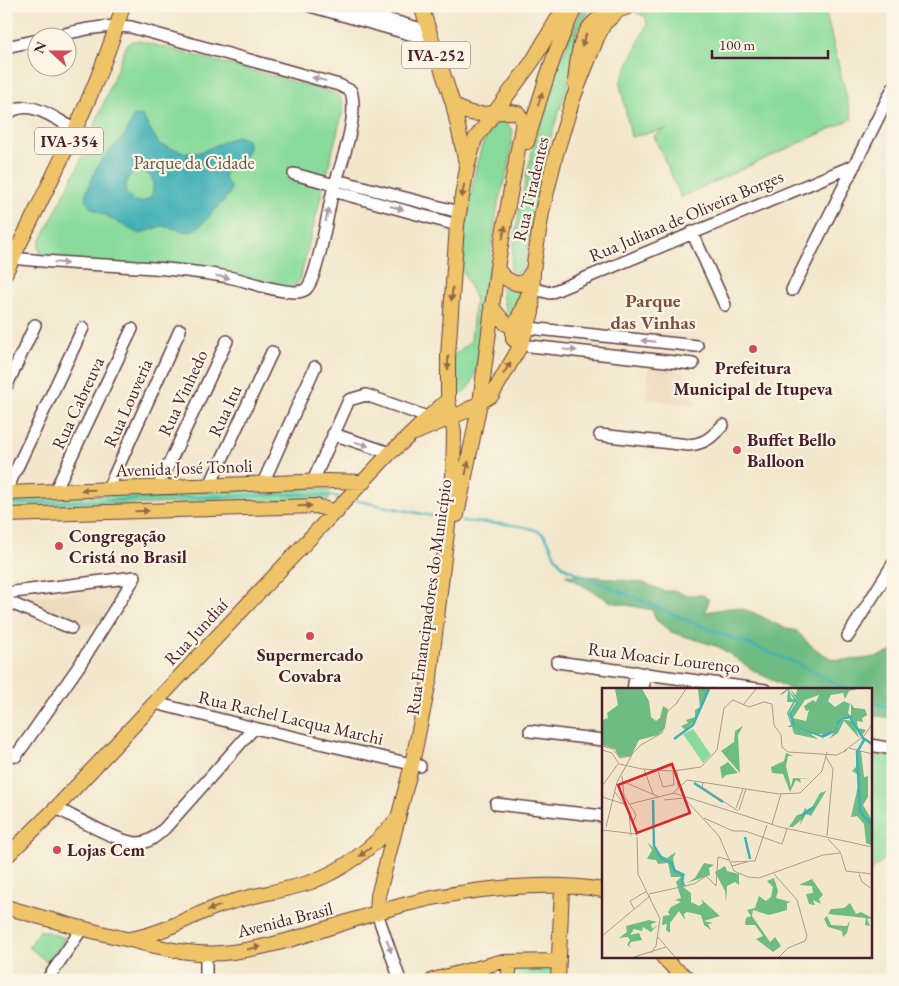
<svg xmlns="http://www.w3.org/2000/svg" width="899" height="986" font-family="'EB Garamond',serif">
<rect width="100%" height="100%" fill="#fcf5e5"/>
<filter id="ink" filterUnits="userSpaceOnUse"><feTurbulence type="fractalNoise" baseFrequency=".02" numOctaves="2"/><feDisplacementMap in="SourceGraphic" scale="10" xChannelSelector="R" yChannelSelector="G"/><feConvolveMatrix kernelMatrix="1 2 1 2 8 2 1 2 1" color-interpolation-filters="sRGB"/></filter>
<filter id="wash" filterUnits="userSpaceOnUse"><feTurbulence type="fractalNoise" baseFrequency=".0096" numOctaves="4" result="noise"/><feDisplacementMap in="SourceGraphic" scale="20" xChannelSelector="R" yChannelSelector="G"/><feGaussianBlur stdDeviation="1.12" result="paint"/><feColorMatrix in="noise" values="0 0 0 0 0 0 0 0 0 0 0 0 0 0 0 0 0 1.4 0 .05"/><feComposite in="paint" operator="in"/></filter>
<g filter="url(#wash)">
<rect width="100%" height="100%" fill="#f2e7cc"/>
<path fill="#ebd8ba" d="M649,364L681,370L686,374L696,405L645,399Z
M119,588L114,601L97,625L79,623L71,617L62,619L22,603L25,595L81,593L83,590Z"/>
<path fill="#89db9b" stroke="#6a7d63" d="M584,6H589L590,9L576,33L571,76L549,142L526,258L522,270L515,274L510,270C521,185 545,83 584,6Z
M650,6H824L852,119L681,197L654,136L666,129L631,137L620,83L647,24L646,17L635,12Z
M132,41H140L332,92L340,97L344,106L300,279L294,288L45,258C39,253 38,248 40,242L80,163L126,46Z
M503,122L513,130L509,165L498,202L492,244L477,367C474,379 470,392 457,395L453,393L452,357L471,341L475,298L461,266L465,228L476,166L483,143L496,123Z
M502,286L523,293L512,318C503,310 502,297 502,286Z
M310,488L328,489C331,494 331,497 328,501L209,502L6,509V499Z
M870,752L893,757V851L870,872Z
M40,930L65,938L48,963L29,947Z
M514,965L552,968L551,980H513Z"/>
<path fill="#6ebb83" stroke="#5c6d57" d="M565,575L598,577L644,583L664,591H677L684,595H703L709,600L705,612C716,611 727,607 737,608C759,611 776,628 797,631C805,641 819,653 831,658C841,663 884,658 893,650V718L870,715V690H792L756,672L719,647L671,632L656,620L652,610L611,602Z"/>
<path fill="#3fb0b6" stroke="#446870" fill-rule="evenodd" d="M142,115L159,144L187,153H198L237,136L247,140L249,148L245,156L227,167L224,177L231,188L229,195L199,227L189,232L162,226L139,234L90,207L85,199L86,193L96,169L103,157L124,137L133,117ZM135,171C153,170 156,183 151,197L143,202L134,201L125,192L128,177Z"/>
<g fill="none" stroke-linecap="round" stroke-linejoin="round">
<path stroke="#3fb0b6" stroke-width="2.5" d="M353,500L442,518
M6,504L302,494L340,497
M461,521C481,523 529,523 543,534C553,543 550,557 567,569L694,623L797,663L848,690
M870,701L893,709"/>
</g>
</g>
<g filter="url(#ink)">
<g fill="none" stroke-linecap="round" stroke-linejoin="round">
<g stroke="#633d43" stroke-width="14">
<path id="minor" d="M310,6L431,40
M342,6L428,31
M6,47L38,40
M6,115C28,96 54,118 74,129
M294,174L335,185
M336,180L459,212
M333,191L457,225
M692,232L725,305
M13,258C86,267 160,264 233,278C248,281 294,299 306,289C318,278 328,210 333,190C341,165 359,116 351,91L339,85L131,27C103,24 76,31 48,38
M531,288L550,293L855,165
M792,290L893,88
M529,328L697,346
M521,345L693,364
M6,387L35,325
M333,434L390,453
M600,435L688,445C705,444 712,437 723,425
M313,481L349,400L366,395L427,417
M263,483L315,367
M210,485L272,352
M158,487L227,341
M108,489L180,330
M6,491L83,328
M55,491L132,329
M6,593L135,577
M6,601L71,628
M848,636L893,564
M557,662L765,690
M633,690L636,672
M643,690L645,673
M155,703L254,728L420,766
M530,731L603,740
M870,745L893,749
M6,751L16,756L79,666L135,577
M496,804L603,816
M56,808C75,817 119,843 138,843C150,843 157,835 165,828L254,728
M377,913L400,980
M206,953V980
M47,980L81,930"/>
</g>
<g stroke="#633d43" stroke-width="16">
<path id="major" d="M421,6L453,104L466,163
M575,83C577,60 579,27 603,16C612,12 621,10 630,6
M453,104C476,123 493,108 518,113L523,121L497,268L480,403L457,515
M527,142C541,95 554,49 576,6
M497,268C503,277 508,282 520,284L527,279L533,270
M6,272C48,185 95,99 123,6
M491,306L506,324L523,327
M521,345L513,339V330L529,293
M415,433L464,412L492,395L521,345L532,313L533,270L542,212L556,154L573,99L597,38L604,24L619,10
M6,493L327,481L364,482
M6,515L316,506L337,512
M6,857L56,808L390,453C411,436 427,417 448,400
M6,907C49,920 91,931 134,941C166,949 199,957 232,952C294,944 350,918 411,903C466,889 547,880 603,890
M377,913L378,896L412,764L430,677L453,481L454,432L448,400V356L457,225L467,168L475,139L532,62L565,6
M130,939C162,934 188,917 219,906C249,895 281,892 311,882C346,869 373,848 397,819
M663,957L674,968L691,980
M458,976L491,980
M433,980L500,962L559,961
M508,980L510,962
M558,980L562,888"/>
</g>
<use href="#minor" stroke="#fff" stroke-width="11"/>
<use href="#major" stroke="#efc469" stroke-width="14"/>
</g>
<defs><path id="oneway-solid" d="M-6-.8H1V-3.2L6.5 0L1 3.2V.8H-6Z" transform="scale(1.25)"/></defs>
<g fill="#946947">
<use href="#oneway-solid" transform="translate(584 40) rotate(111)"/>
<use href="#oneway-solid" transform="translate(540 99) rotate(-73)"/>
<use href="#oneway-solid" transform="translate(463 191) rotate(100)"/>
<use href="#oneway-solid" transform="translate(504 232) rotate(-78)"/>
<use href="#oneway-solid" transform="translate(452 294) rotate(94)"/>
<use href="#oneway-solid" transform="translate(448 363) rotate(92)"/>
<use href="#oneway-solid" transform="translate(507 368) rotate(-59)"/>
<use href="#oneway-solid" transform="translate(467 468) rotate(-77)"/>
<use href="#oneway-solid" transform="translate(88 490) rotate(178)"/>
<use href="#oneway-solid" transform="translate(305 506) rotate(-2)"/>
<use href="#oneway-solid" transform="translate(142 511) rotate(-2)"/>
<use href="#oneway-solid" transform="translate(365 852) rotate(143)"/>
<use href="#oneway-solid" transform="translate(214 908) rotate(159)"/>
<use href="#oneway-solid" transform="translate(254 948) rotate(-11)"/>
</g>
<g fill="#ae9aa0">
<use href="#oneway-solid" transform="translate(319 79) rotate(-165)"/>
<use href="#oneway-solid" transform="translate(397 208) rotate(15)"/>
<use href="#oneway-solid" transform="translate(327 215) rotate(-77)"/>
<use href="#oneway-solid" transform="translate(61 263) rotate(5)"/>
<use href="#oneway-solid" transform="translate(223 277) rotate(10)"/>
<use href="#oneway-solid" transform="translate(648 341) rotate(-174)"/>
<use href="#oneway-solid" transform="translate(570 350) rotate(6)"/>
<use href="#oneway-solid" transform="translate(362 444) rotate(18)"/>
<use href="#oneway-solid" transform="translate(389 946) rotate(71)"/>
</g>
</g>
<g fill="#d1495b" stroke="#fcf5e5" stroke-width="2">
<circle cx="753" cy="349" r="5"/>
<circle cx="737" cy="450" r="5"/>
<circle cx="59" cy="546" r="5"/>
<circle cx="310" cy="636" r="5"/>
<circle cx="57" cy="850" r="5"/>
</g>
<g text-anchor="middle" stroke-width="4.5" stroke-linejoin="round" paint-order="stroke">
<g fill="#fcf5e5" stroke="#7f5f63" stroke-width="1">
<rect x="402" y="41.5" width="68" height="27" rx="4"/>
<rect x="35" y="127.5" width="68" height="27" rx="4"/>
</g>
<g font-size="16" font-weight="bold" fill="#4a1f2b">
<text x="436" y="61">IVA-252</text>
<text x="69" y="147">IVA-354</text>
</g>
<g font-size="18" fill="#5d574d" stroke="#fcf5e5">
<text x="194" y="169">Parque da Cidade</text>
</g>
<g font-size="18" fill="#4a1f2b" stroke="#fcf5e5">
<text transform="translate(531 189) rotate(-77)" y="6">Rua Tiradentes</text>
<text transform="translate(686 216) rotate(-23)" y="6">Rua Juliana de Oliveira Borges</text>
<text transform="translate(183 393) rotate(-65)" y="6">Rua Vinhedo</text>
<text transform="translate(78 403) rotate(-65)" y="6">Rua Cabreuva</text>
<text transform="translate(128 403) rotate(-66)" y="6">Rua Louveria</text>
<text transform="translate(225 411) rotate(-65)" y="6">Rua Itu</text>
<text transform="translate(184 468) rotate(-2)" y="6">Avenida José Tonoli</text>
<text transform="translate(429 597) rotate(-82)" y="6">Rua Emancipadores do Município</text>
<text transform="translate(196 632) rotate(-47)" y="6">Rua Jundiaí</text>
<text transform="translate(664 658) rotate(7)" y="6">Rua Moacir Lourenço</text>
<text transform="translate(291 718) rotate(13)" y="6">Rua Rachel Lacqua Marchi</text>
<text transform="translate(285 920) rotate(-14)" y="6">Avenida Brasil</text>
</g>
<g font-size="18" font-weight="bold" fill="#4a1f2b" stroke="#fcf5e5" text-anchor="start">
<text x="753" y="374" text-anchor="middle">Prefeitura<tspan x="753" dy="21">Municipal de Itupeva</tspan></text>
<text x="747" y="446">Buffet Bello<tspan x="747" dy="21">Balloon</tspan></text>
<text x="69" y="542">Congregação<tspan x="69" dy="21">Cristá no Brasil</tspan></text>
<text x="310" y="661" text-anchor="middle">Supermercado<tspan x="310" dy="21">Covabra</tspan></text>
<text x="67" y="856">Lojas Cem</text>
</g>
<g font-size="19" font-weight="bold" fill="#7d4e40" stroke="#fcf5e5">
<text x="653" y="307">Parque<tspan x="653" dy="22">das Vinhas</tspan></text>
</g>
</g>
<g transform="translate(602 688)">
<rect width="270" height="270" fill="#f2e7cc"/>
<path d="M91,41L109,67L101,75L81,46Z" fill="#89db9b"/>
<path d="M13,1H40L47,13L49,29L54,33L58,30L61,18L66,21L63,40L56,47L37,52L29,68L17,69L13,61L0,57V32L6,30L5,25L16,17ZM96,1H107L94,32L83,42L79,38L86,35L84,32L93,29V22L98,19ZM185,1H187L189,10L194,13L187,25L188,31L193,39L202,41L193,38L189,31L188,25L196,14L188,1L194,7L195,1H256L247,3L243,11L241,5L229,7L226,13L233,19L242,13L248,16L246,25L249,28V15L252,20L263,21L265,27L260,30L261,34L255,33L256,40L264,42L260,47L250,29L257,50L242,33L236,45L227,51L233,43L238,31L250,33L247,28L237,30L234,40L226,46H209L203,42L216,51L192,46L190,39H185L189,37L185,25L191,14H185L186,2L181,6L177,7ZM217,7L214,14L211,12L202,18L204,23L207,22L204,33L191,30L203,12ZM141,38L136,47L138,85L119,63L132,54L133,43ZM254,62L259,63L262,89L266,88V109L261,117L270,132L269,157L264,155L262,136L255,128L249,129L256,98L255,86L250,83L254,79ZM184,65L191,68H186L184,78L189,99L191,90L209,91H198L199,95L194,92L188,104L181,86L170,85L169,79L182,73ZM126,74L136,85L124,87L120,91L118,79ZM224,103L209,128L204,126L198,137L199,132L191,139H187L195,127L200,126L204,119V122L210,119L218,105ZM45,154L60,168L65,170L74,164L71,170L73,181L83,186L81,192L84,198L81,199L89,205V214L97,218L101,215L99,211L118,228L102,233L111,235L106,236L109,242L102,237L99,227L85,224L82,226L83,232L77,223L68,235V245L64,242L65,236L60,237L61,228L68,227L66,224L69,219L79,214L73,212L79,210L74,194L79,189H69L66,175L56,176L54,172L45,171L50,162ZM102,175L112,177L107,180L108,187L85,195L93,190ZM123,178L125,183L137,186V197L133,194L125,198L124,215L123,203L113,184ZM172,190L176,203L174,210L189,214L185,215V222L167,227L151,222L150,228L168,254L173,249L179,258L171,264L154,251L161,248L153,237H143L144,230L149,228L145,222L153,220L157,208L164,213L169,209L171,199L165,193ZM210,191L221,207L217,211L219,216L211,212L213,217L207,216L204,206L211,205L210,198L197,197ZM248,215L254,226L259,224L270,230L265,231L268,238L263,237L264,230L226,226L229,221L242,220ZM225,228L229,237L245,238L248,232L245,245L241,249L240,243L226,239L222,231ZM47,232L55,234L49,236L50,241L56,237L49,244L41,239L40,243L32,241L28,247L37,245L40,252L29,254L27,257L30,260L25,257L28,252L26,249L17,250L25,244L24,238Z" fill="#6ebb83" fill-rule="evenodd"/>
<path d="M186,1L196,14L189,26L194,38L219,47L232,42L237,34L233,44L221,50L191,38L187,26L194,15Z" fill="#3fb0b6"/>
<path fill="none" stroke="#3fb0b6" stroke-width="2.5" d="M235,37L238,31L248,29L261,50L270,56M72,51L91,37L107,1M262,52L255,64L258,124L270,137M92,95L121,114M51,112L52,158L60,171L69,174L73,183L81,187L80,197M199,128L212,119M143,149L148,171"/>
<path fill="none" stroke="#af978c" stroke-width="1" d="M74,16L84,1M141,17L154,1M0,58L11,61L18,70L29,68M247,60L270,66M0,62L10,65L17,76M242,63L262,48L270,36M224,69L231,81L225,148M17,76L40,81M40,81L71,83L99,79L115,62L122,20L131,12L147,19L162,14L170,16L172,37L179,47L180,59L186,64L235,67L245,62M42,81L51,106M56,83L61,99L72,97L71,83M75,83L76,99M20,88L22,107L34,127L31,135L35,148M20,93L57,109M101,95L100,99L136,123M0,98L16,76M13,104L29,126M71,105L85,92L177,106L198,105L220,83L225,64M0,109L22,116M82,110L117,148L132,183L146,189L157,190L221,167L239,165M62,112L81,110M28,116L72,105L178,139L270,159M134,120L141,101M137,122L144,101M27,124L29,148M102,130L131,143H143L180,156L185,141M170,136L179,106M4,139L15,94L31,65L39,57L60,45L65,24L76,14M0,142L34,146M35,149L36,186L58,231L54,258L49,265M226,151L239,165M239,166L244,183L270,186M129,174L153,173L165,137M130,178L145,174M172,186L195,212L205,248L203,253L186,260L177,269M257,186L260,194L270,201M47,206L92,196L104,188L114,198L116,169L127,172M32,221L28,213L45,203M0,248L48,208M56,249L73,269M32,269L64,259"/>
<path fill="#d62828" fill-opacity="0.15" stroke="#d62828" stroke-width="2.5" d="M70,76L88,125L35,145L16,97Z"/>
<rect width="270" height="270" fill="none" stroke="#4a1f2b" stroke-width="2.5"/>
</g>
<rect width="899" height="986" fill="none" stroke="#fcf5e5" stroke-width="25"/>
<g transform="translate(52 52) rotate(291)"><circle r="24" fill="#fcf5e5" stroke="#b59f9b"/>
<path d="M0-4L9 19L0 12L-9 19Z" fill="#d1495b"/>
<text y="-8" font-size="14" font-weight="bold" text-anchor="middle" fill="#4a1f2b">N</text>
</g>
<path d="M712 50v8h116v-8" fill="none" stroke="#4a1f2b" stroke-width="2.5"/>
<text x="719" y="50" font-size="15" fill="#4a1f2b" stroke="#fcf5e5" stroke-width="4" paint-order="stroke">100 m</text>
</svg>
